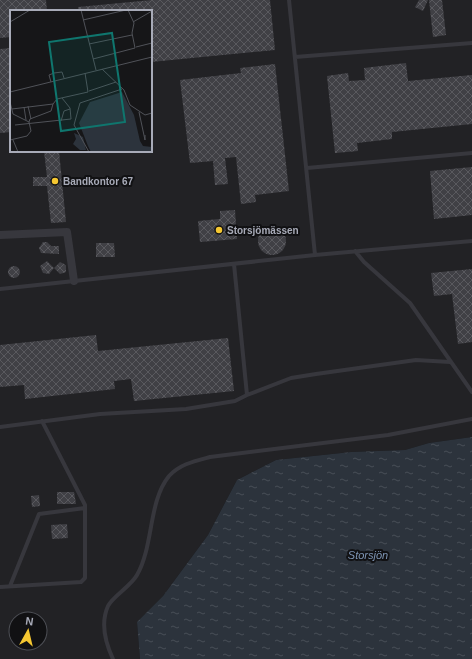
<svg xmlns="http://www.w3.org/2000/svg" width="472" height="659" font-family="Helvetica,sans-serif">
<defs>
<pattern id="water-ripples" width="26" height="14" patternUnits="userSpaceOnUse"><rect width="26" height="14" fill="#2c333c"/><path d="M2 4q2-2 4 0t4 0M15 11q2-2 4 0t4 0" fill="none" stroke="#484e56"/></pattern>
<pattern id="building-cross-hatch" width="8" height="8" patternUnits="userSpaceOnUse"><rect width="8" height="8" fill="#404045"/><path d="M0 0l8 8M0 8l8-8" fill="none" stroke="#59595e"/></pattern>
</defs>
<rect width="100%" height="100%" fill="#161618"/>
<path fill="#222225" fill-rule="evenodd" d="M0,0H472V437L429,443L405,450L351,452L276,460L237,480L208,535L163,596L137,622L140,659H0ZM11,11H151V151H11ZM16,619H40V643H16Z"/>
<path fill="url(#water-ripples)" d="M472,437V659H140L137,622L163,596L208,535L237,480L276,460L351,452L405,450L429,443Z"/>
<path fill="url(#building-cross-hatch)" d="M0,0H46L47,11H11V37L0,38Z
M152,0H270L275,50L151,62V11H78V7Z
M419,0H428L423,11L415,7Z
M429,0H442L446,35L433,37Z
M11,48V132L0,133V49Z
M406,63L408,81L472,75V124L392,132V139L357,143L358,151L335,153L327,76L348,73L349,81L365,80L364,68Z
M275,64L289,191L255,195L256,202L241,204L236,157L225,158L228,184L215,185L213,161L190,163L180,80L241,73L240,68Z
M44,151H59L66,222L51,223L47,186H33V177H47Z
M472,167V215L434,219L430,171Z
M235,210L237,239L200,242L198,221L220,219V211Z
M258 241a14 14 0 1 1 28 0a14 14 0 1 1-28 0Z
M43,242H47L51,246H59V254L41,253L39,248Z
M96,243H114L115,257H96Z
M47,261L54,268L60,262L64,264L66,266V272L60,274L54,268L49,274L43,273L40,266Z
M8 272a6 6 0 1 1 12 0a6 6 0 1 1-12 0Z
M472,269V342L458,344L452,294L434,296L431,273Z
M96,335L98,351L228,338L234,391L134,401L131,379L114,381L115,389L25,399L24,385L0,387V345Z
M57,492H74L76,504H57Z
M39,495L40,506L32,507L31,496Z
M67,524L68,538L52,539L51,525Z"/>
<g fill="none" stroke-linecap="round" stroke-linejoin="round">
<path stroke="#37373d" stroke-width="4" d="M289,0L315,255
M295,57L472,43
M307,168L472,153
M355,251L364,262L410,303L472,392
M0,289L315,255L472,241
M247,395L291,378L316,374L416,360L450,362
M0,427L100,414L186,409L235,401L247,395L234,264
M10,586L39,514L85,508
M0,587L81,582L85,578V505L42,421
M113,659C105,642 100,624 108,606C112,597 131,586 137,575C154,545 148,502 169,476C180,464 195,461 210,457L388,435L472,419"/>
<path stroke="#37373d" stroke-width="8" d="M0,235L67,232L74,281"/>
</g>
<g fill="#f5c731" stroke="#111113" stroke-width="1.5">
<circle cx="55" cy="181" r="4"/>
<circle cx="219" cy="230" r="4"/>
</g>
<g text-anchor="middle" stroke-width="4" stroke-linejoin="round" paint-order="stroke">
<g font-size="10" font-weight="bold" fill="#a8abb8" stroke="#111113" text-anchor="start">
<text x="63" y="185">Bandkontor 67</text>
<text x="227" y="234">Storsjömässen</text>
</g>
<g font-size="11" font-style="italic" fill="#7e95b4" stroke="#111113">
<text x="368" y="559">Storsjön</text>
</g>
</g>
<g transform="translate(10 10)">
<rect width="142" height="142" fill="#161618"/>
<path d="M112,82L124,105L130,131L133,136L142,137V142H81L78,136L69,113L80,92ZM64,123L73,127L76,140H70L63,134L66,129Z" fill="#2c333c"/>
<path fill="none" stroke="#505258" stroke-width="1" d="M71,0L86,60M73,10L116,0M0,12L20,0M123,12L142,1M79,34L122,25M126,37L142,33M83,49L125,38L122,23L124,13L118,0M92,59L114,80L120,95L135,105L142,103M41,72L39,65L44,63L52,62L54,68M79,81L106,72M0,82L142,47M0,92L3,104L19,112L21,121L17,126L0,130M18,96L21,109M14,97L16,110M2,99L43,94L47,89L78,82L75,63M129,102L135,130V125M51,111L54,101L60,99M19,112L20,109L41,101L43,94M5,115L61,109L60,98L52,88M3,130L8,142M79,142L64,115L70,93L112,79"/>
<path fill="#0f766e" fill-opacity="0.15" stroke="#0f766e" stroke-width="2" d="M102,23L115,112L51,121L39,32Z"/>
<rect width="142" height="142" fill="none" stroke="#a8abb8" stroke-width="2"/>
</g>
<g transform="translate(28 631) rotate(8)"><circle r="19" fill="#111113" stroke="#4d4f55"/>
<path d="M0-3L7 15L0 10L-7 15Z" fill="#f5c731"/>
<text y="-6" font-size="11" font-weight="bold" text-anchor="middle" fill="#a8abb8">N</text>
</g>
</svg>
